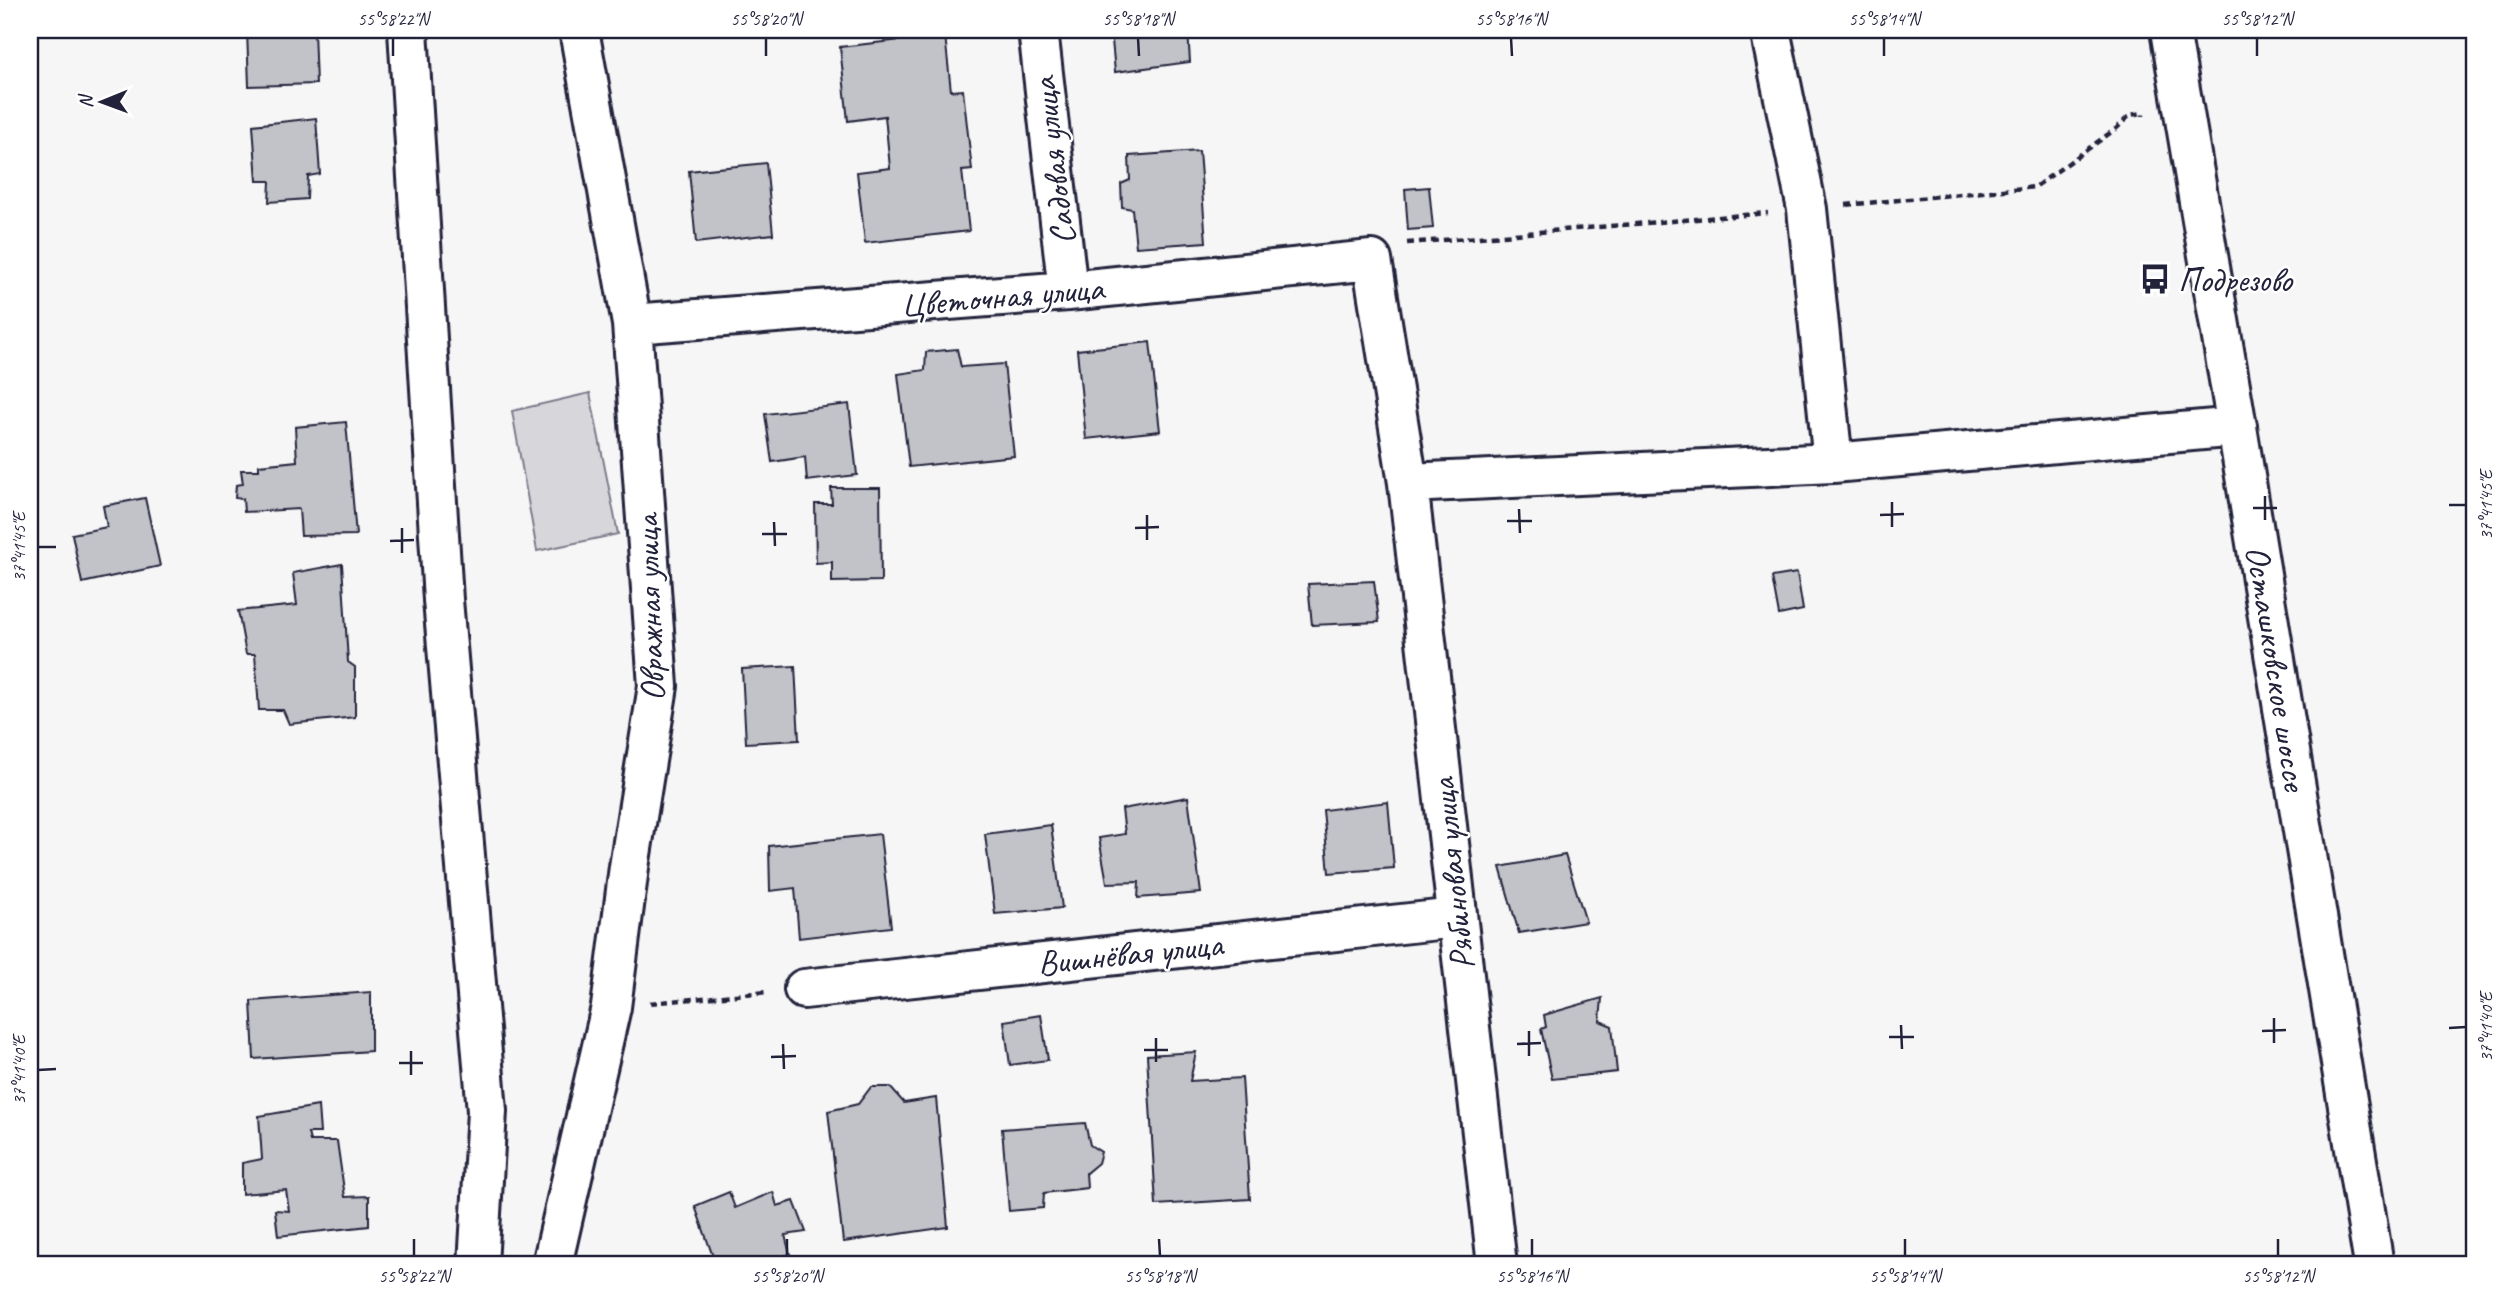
<svg xmlns="http://www.w3.org/2000/svg" width="2505" height="1295" font-family="Caveat,sans-serif">
<rect width="100%" height="100%" fill="#f6f6f7"/>
<filter id="ink" filterUnits="userSpaceOnUse"><feTurbulence type="fractalNoise" baseFrequency=".0143" numOctaves="2"/><feDisplacementMap in="SourceGraphic" scale="14" xChannelSelector="R" yChannelSelector="G"/><feConvolveMatrix kernelMatrix="1 2 1 2 8 2 1 2 1" color-interpolation-filters="sRGB"/></filter>
<g filter="url(#ink)">
<path fill="#d7d7db" stroke="#7c7c8b" stroke-width="2" d="M590,393L618,534L537,551L512,411Z"/>
<path fill="#c2c2c9" stroke="#22223b" stroke-width="2" d="M247,30H314L316,84L249,86Z
M1111,30H1188L1190,62L1115,72Z
M945,35L951,91L963,90L972,170L962,171L969,231L865,243L857,172L890,168L885,116L848,121L840,47Z
M316,118L320,174L308,176L307,199L269,202L270,181H257L253,125Z
M1199,151L1206,242L1136,247L1132,209L1122,207L1121,184L1130,180L1129,156Z
M766,163L773,234L696,243L689,171Z
M1429,187L1433,228L1408,230L1405,189Z
M1150,342L1160,431L1086,439L1077,350Z
M957,349L961,367L1004,364L1014,456L909,467L898,374L925,370L926,352Z
M849,404L857,475L807,481L805,457L772,462L765,414Z
M346,422L356,535L301,536L299,509L244,512L243,499L235,498L236,485L243,484L241,470H259V465L297,461L295,427Z
M831,488H880L881,581L832,582V562L816,563L815,504H832Z
M145,498L160,566L82,583L72,534L107,527L103,506Z
M342,564L348,662L355,667V717L289,724L283,710H259L255,654H246L238,611L297,605L293,573Z
M1797,573L1803,610L1779,615L1772,577Z
M1374,581L1379,622L1312,625L1308,584Z
M795,666L799,740L746,743L742,669Z
M1188,797L1201,893L1138,898L1139,882L1107,883L1099,838L1125,834L1122,809Z
M1388,802L1394,868L1329,873L1323,810Z
M1051,825L1062,908L995,914L985,834Z
M880,834L891,927L799,938L795,888L770,891L769,846Z
M1565,855L1586,922L1519,933L1500,867Z
M371,992V1051L254,1059L251,1001Z
M1602,998L1600,1021L1612,1026L1617,1072L1552,1079L1541,1029L1546,1027L1544,1015Z
M1041,1015L1048,1060L1010,1065L1004,1021Z
M1196,1052L1190,1081L1242,1078L1250,1199L1156,1205L1147,1055Z
M871,1087H890L904,1103L936,1098L948,1227L843,1242L828,1111L858,1104Z
M318,1106L320,1133H308L310,1141H337L345,1197L369,1196V1226L278,1236L275,1210L289,1211L286,1190L242,1194V1163L262,1159L259,1116Z
M1085,1123L1090,1145L1101,1152L1098,1163L1086,1173L1087,1188L1044,1193L1043,1208L1009,1211L1002,1129Z
M729,1192L735,1208L773,1192L777,1206L794,1201L806,1232L785,1235L790,1254L757,1265H716L695,1206Z"/>
<g fill="none" stroke-linecap="round" stroke-linejoin="round">
<g stroke="#22223b" stroke-width="44">
<path id="street" d="M408,30L443,600L487,1111L478,1265
M1038,30L1068,291
M1770,30L1807,209L1833,463
M632,324L1068,291L1372,260L1408,483L1497,1265
M1408,483L1833,463L2237,427
M804,989L1456,918
M552,1265L611,1007L629,867L658,686L632,324L579,30"/>
</g>
<g stroke="#22223b" stroke-width="44">
<path id="secondary" d="M2170,30L2237,427L2374,1265"/>
</g>
<path stroke="#22223b" stroke-width="4.5" stroke-dasharray="7 5" stroke-linecap="butt" d="M1846,205L2035,187L2117,128L2130,115L2143,113V116
M1407,243L1768,213
M650,1003L767,992"/>
<use href="#street" stroke="#fff" stroke-width="38"/>
<use href="#secondary" stroke="#fff" stroke-width="38"/>
</g>
</g>
<path fill="none" stroke="#22223b" stroke-width="2.5" d="M393,38V56M766,38V56M1138,38L1139,56M1511,38L1512,56M1884,38V56M2257,38V56M2265,496V520M1892,502V527M2449,505H2466M2253,508H2277M1519,509L1520,533M1147,515V540M1880,515L1904,514M1507,521H1532M774,522L775,546M402,528V553M1135,528L1159,527M762,534H787M390,541L414,540M38,547H56M2274,1018V1043M1901,1025L1902,1049M2449,1028L2466,1027M1529,1031V1056M2262,1031L2286,1030M1889,1037H1914M1156,1038V1062M783,1044L784,1069M1517,1044L1541,1043M1144,1050H1168M411,1051V1075M771,1057L796,1056M399,1063H423M38,1070L56,1069M414,1239V1256M787,1239V1256M1159,1239L1160,1256M1532,1239V1256M1905,1239V1256M2278,1239V1256"/>
<defs>
<g id="bus-bare" transform="scale(2.415)"><path d="M-5-6H5V4H4V6H2V4H-2V6H-4V4H-5ZM-3.5-4V0h7V-4ZM-3.5 1.2v1.5H-2V1.2ZM2 1.2v1.5H3.5V1.2Z" fill="#22223b" stroke="#fff" stroke-width="2.5" paint-order="stroke"/></g>
</defs>
<g fill-rule="evenodd">
<use href="#bus-bare" x="2155" y="279"/>
</g>
<g text-anchor="middle" stroke-width="5" stroke-linejoin="round" paint-order="stroke">
<g font-size="35" fill="#22223b" stroke="#fff">
<text transform="translate(1053 161) rotate(-97)" y="12">Садовая улица</text>
<text transform="translate(1002 296) rotate(-5)" y="12">Цветочная улица</text>
<text transform="translate(649 608) rotate(-92)" y="12">Овражная улица</text>
<text transform="translate(2277 668) rotate(81)" y="12">Осташковское шоссе</text>
<text transform="translate(1452 874) rotate(-96)" y="12">Рябиновая улица</text>
<text transform="translate(1130 953) rotate(-6)" y="12">Вишнёвая улица</text>
</g>
<g font-size="35" fill="#22223b" stroke="#fff" text-anchor="start">
<text x="2178" y="291">Подрезово</text>
</g>
</g>
<rect width="2505" height="1295" fill="none" stroke="#fff" stroke-width="77"/>
<g transform="translate(102 102) rotate(269)" stroke="#ffffff" stroke-width="5" paint-order="stroke">
<path d="M0-5L12 26L0 18L-12 26Z" fill="#22223b"/>
<text y="-10" font-size="19" font-weight="bold" text-anchor="middle" fill="#22223b">N</text>
</g>
<rect x="38" y="38" width="2428" height="1218" fill="none" stroke="#22223b" stroke-width="2.5"/>
<g font-size="18" text-anchor="middle" fill="#22223b">
<text x="393" y="25">55°58'22"N</text>
<text x="766" y="25">55°58'20"N</text>
<text x="1138" y="25">55°58'18"N</text>
<text x="1511" y="25">55°58'16"N</text>
<text x="1884" y="25">55°58'14"N</text>
<text x="2257" y="25">55°58'12"N</text>
<text transform="translate(2486 505) rotate(-90)" y="6">37°41'45"E</text>
<text transform="translate(19 547) rotate(-90)" y="6">37°41'45"E</text>
<text transform="translate(2486 1027) rotate(-90)" y="6">37°41'40"E</text>
<text transform="translate(19 1070) rotate(-90)" y="6">37°41'40"E</text>
<text x="414" y="1282">55°58'22"N</text>
<text x="787" y="1282">55°58'20"N</text>
<text x="1160" y="1282">55°58'18"N</text>
<text x="1532" y="1282">55°58'16"N</text>
<text x="1905" y="1282">55°58'14"N</text>
<text x="2278" y="1282">55°58'12"N</text>
</g>
</svg>
